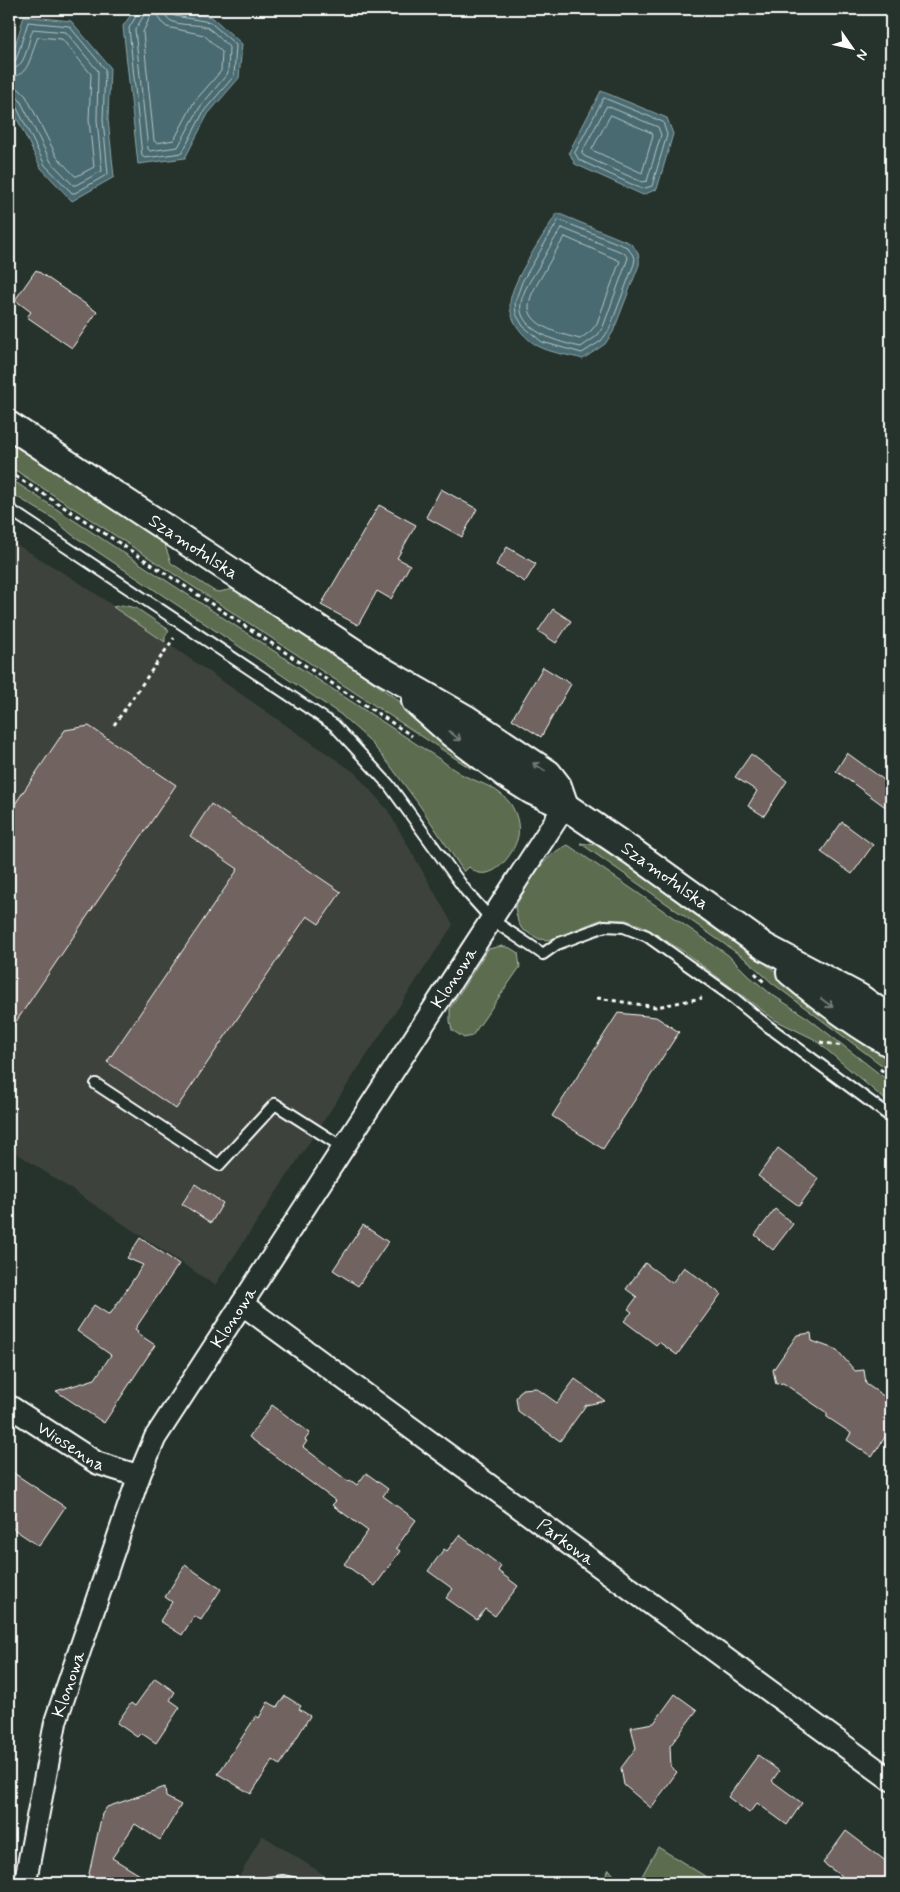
<svg xmlns="http://www.w3.org/2000/svg" width="900" height="1892" font-family="Mynerve,sans-serif">
<rect width="100%" height="100%" fill="#26332d"/>
<filter id="ink" filterUnits="userSpaceOnUse"><feTurbulence type="fractalNoise" baseFrequency=".02" numOctaves="2"/><feDisplacementMap in="SourceGraphic" scale="10" xChannelSelector="R" yChannelSelector="G"/><feConvolveMatrix kernelMatrix="1 2 1 2 8 2 1 2 1" color-interpolation-filters="sRGB"/></filter>
<g filter="url(#ink)">
<path fill="#3c423c" d="M9,540L80,583L354,772L387,809L453,925L215,1285L9,1148Z
M262,1835L337,1883H236Z"/>
<path fill="#5c6d50" stroke="#aeb6a8" d="M9,442L162,542L165,545L171,563L214,591L219,592L233,589C288,625 343,659 395,698C430,723 462,752 497,778L470,768L9,466Z
M9,478L441,760C449,766 458,773 467,777C483,784 498,788 510,803C516,812 520,824 518,836C515,851 498,877 479,873C476,873 472,869 469,867L464,872L420,806L389,764L368,739L340,714L71,534L54,519L9,492Z
M122,605L136,608L169,630L165,637V642L113,607Z
M580,843L596,845L625,864L738,943L842,1022L891,1055V1072L772,983L747,960Z
M568,845L728,955L749,976L771,994L808,1018L891,1083V1105L814,1039L775,1020L684,952L643,926L626,920H600L549,940L539,939L522,929L518,922L515,907C529,884 542,855 568,845Z
M502,946L510,948L518,953L520,967L472,1036L464,1038L452,1030L450,1021V1008L488,949Z
M658,1847L716,1883H638Z
M609,1869L620,1883H602Z"/>
<path fill="#496b70" stroke="#92a6a9" d="M135,9H161L212,17L242,44L239,78L208,114L185,158L138,164L123,26Z
M24,16L71,21L110,67L108,119L114,177L72,201L41,168L9,102V66Z
M601,91L667,118L673,134L657,189L643,195L575,164L569,152Z
M557,213L630,243C638,251 640,255 639,265L613,332L605,344L583,359C569,355 551,353 538,346C524,338 510,322 510,304C510,283 545,233 557,213Z"/>
<g fill="none" stroke-linecap="round" stroke-linejoin="round">
<path stroke="#b6c4c6" stroke-width="1" d="M139,9L138,13L129,28L142,156L145,158L182,153L204,111L234,76L236,45L210,22L175,16L171,13V9
M145,9L144,15L135,30L148,149L150,151L178,147L200,107L228,73L229,47C223,42 216,33 208,28C195,21 166,31 164,9
M155,12L161,22L167,27L204,35L222,52L221,71L194,102L174,140L157,143L154,141L143,32L152,13Z
M9,64L13,63L16,60L28,22L69,26L105,69L103,120L108,174L75,193H72L45,165L15,104L9,101
M9,70C27,69 27,42 33,29L66,32L98,71L97,120L102,171L76,185H73L51,162L20,100L16,96L9,95
M9,77C31,77 30,53 38,37L62,39L91,74L89,120L94,167L77,176H75L57,157L26,96L19,89L9,87
M604,98L663,122L667,135L652,186L642,189L579,160L575,153Z
M607,106L658,127L661,135L647,181L642,182L584,156L582,153Z
M611,115L652,133L653,136L642,173L592,150Z
M559,220L627,247L635,258L634,264L609,330L601,341L582,353L542,342L523,326L516,314L515,302L522,282Z
M562,228L624,253L628,258L603,327L597,336L581,347C561,343 516,331 521,303C523,290 532,278 538,268C546,254 553,240 562,228Z
M565,237L620,261L597,323L591,331L580,339C565,335 527,327 529,305C530,294 538,283 543,274C550,261 557,248 565,237Z"/>
</g>
<path fill="#71645f" stroke="#fff" d="M36,270L97,312L72,348L27,317L31,312L15,300Z
M441,489L477,509L462,537L426,517Z
M379,505L416,525L397,558L410,565L391,599L377,591L358,625L321,605Z
M507,547L536,564L525,582L496,565Z
M553,609L571,621L556,643L538,631Z
M543,667L571,684L541,737L512,719Z
M89,726L176,785L9,1032V813L65,730Z
M847,753L891,785V811L836,771Z
M751,754L787,781L764,816L748,806L757,791L735,777Z
M211,804L341,892L319,924L307,916L176,1109L107,1062L238,869L190,836Z
M842,822L873,845L852,874L821,852Z
M618,1013L656,1017L679,1032L603,1149L552,1116Z
M778,1148L819,1179L799,1206L758,1176Z
M195,1184L223,1203L211,1223L182,1204Z
M775,1209L793,1224L773,1250L755,1235Z
M363,1225L388,1242L358,1286L333,1270Z
M140,1238L179,1264L135,1329L138,1331L137,1333L155,1345L104,1423L56,1391L95,1379L111,1355L77,1331L94,1305L108,1314L111,1313L143,1265L127,1258Z
M645,1263L672,1283L684,1267L721,1294L677,1355L659,1342L656,1345L624,1321L632,1312L628,1309L637,1297L626,1289Z
M811,1333L812,1341L837,1350L855,1371L864,1370L866,1384L891,1401V1428L872,1457L847,1440L851,1433L827,1417V1413L783,1383L776,1384L773,1370L797,1335Z
M575,1379L605,1401L586,1405L560,1441L518,1411L516,1398L522,1389L536,1388L557,1403Z
M272,1405L310,1433L305,1440L307,1441L303,1447L349,1482L350,1480L357,1485L366,1473L388,1489L383,1496L416,1520L396,1548L400,1551L375,1586L344,1564L368,1531L332,1505L336,1501L249,1437Z
M9,1470L65,1507L39,1546L9,1526Z
M459,1535L501,1566L498,1571L518,1586L495,1616L485,1609L477,1620L446,1598L453,1589L428,1571L444,1549L447,1551Z
M185,1565L221,1589L201,1620L194,1616L182,1635L160,1621L172,1602L165,1597Z
M155,1678L175,1692L170,1700L180,1707L156,1743L141,1733L137,1737L117,1723L131,1703L135,1706Z
M675,1694L697,1710L670,1746L671,1767L677,1772L651,1808L624,1785L621,1768L636,1748L631,1727L654,1723Z
M285,1696L301,1706L299,1709L310,1716L280,1765L273,1760L251,1794L218,1774L256,1716L259,1718L268,1702L277,1707Z
M758,1755L779,1771L772,1781L802,1803L787,1825L757,1803L749,1813L728,1797Z
M165,1787L166,1797L181,1805L160,1840L135,1824L112,1858L153,1883H87L102,1814L107,1807Z
M846,1831L891,1865V1883H851L823,1863Z"/>
<g fill="none" stroke-linecap="round" stroke-linejoin="round">
<g stroke="#fff" stroke-width="14">
<path id="service" d="M9,509L334,725L389,785L466,891L492,920L543,954L557,944L605,926L624,927L647,936L727,993L769,1027L891,1117
M96,1084L219,1165L275,1104L344,1148
M268,1883L283,1881L293,1883"/>
</g>
<g stroke="#fff" stroke-width="25">
<g id="minor">
<path id="s1" d="M242,1304L891,1780"/>
<path id="s2" d="M9,1406L97,1463L139,1476"/>
<path id="s3" d="M25,1883L56,1720L139,1476L155,1438L565,806"/>
</g>
</g>
<g stroke="#fff" stroke-width="30">
<g id="tertiary">
<path id="s4" d="M9,425L380,669L467,719L548,773L558,786L565,806"/>
<path id="s5" d="M415,701L452,734L508,776L532,791L565,806L633,852L765,947L859,997L891,1020"/>
<path d="M790,972C822,999 855,1024 891,1044"/>
</g>
</g>
<path stroke="#fff" stroke-width="3" stroke-dasharray="4 4" stroke-linecap="butt" d="M9,472L101,531L412,736
M114,725L174,638
M755,973L765,983
M597,998L656,1007L702,998
M820,1042L843,1046
M880,1069L891,1077"/>
<use href="#service" stroke="#26332d" stroke-width="10"/>
<use href="#minor" stroke="#26332d" stroke-width="21"/>
<use href="#tertiary" stroke="#26332d" stroke-width="26"/>
</g>
<defs><path id="oneway-shaft" d="M-6 0H5M1.5-3L5.5 0L1.5 3" fill="none" stroke-width="1.6" stroke-linecap="round" stroke-linejoin="round" transform="scale(1.25)"/></defs>
<g stroke="#727a76">
<use href="#oneway-shaft" transform="translate(455 736) rotate(39)"/>
<use href="#oneway-shaft" transform="translate(539 767) rotate(-146)"/>
<use href="#oneway-shaft" transform="translate(827 1003) rotate(37)"/>
</g>
</g>
<g text-anchor="middle" stroke-width="5" stroke-linejoin="round" paint-order="stroke">
<g font-size="18" fill="#fff" stroke="#26332d">
<text dy="6" stroke="none"><textPath href="#s4" startOffset="221">Szamotulska</textPath></text>
<text dy="6" stroke="none"><textPath href="#s5" startOffset="306">Szamotulska</textPath></text>
<text dy="6" stroke="none"><textPath href="#s3" startOffset="1014">Klonowa</textPath></text>
<text dy="6" stroke="none"><textPath href="#s3" startOffset="609">Klonowa</textPath></text>
<text dy="6" stroke="none"><textPath href="#s2" startOffset="74">Wiosenna</textPath></text>
<text dy="6" stroke="none"><textPath href="#s1" startOffset="402">Parkowa</textPath></text>
<text dy="6" stroke="none"><textPath href="#s3" startOffset="204">Klonowa</textPath></text>
</g>
</g>
<rect width="900" height="1892" fill="none" stroke="#26332d" stroke-width="30"/>
<rect x="15" y="15" width="870" height="1862" fill="none" stroke="#fff" stroke-width="2" filter="url(#ink)"/>
<g transform="translate(852 48) rotate(124)" stroke="#26332d" stroke-width="4" paint-order="stroke">
<path d="M0-4L9 19L0 12L-9 19Z" fill="#ffffff"/>
<text y="-8" font-size="14" font-weight="bold" text-anchor="middle" fill="#ffffff">N</text>
</g>
</svg>
